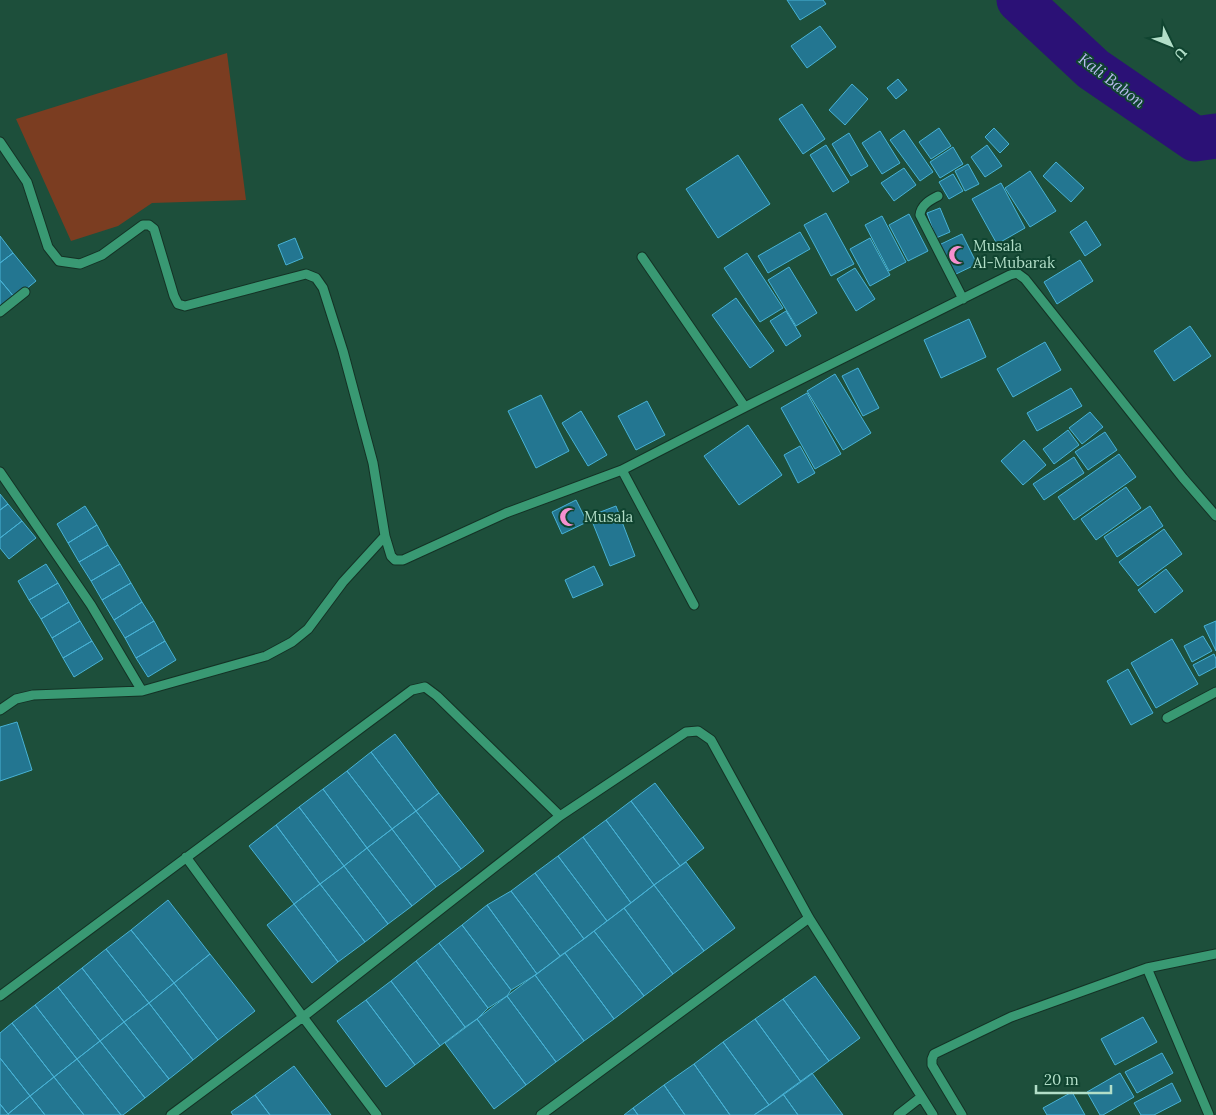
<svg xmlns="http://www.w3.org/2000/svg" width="1216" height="1115" font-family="Lora,serif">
<rect width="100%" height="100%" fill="#1d4f3b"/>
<path fill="#7b3d21" d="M227,53L246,200L152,203L118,226L71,241L16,119Z"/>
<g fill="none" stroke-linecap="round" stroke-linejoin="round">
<path stroke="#2b1176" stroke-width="45" d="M1019,0L1093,69L1195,139L1216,136"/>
</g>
<path fill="#237691" stroke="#48b2d5" d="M787,0H823L826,4L800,20Z
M820,26L836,47L807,68L791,46Z
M898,79L907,90L896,99L887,88Z
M852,84L868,99L845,125L829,110Z
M802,104L825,139L803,154L779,119Z
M939,128L951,146L931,159L919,142Z
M994,128L1009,144L1000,153L985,137Z
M904,130L933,172L920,181L890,140Z
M880,131L900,163L882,174L862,143Z
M849,133L868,166L851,176L832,144Z
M826,145L849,182L833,192L810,155Z
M987,145L1002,166L985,177L971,157Z
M953,147L963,164L940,178L930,162Z
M738,155L770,204L718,238L686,189Z
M1056,162L1084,188L1071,202L1043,176Z
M968,164L979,184L965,191L955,171Z
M904,168L916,185L894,201L881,183Z
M1030,171L1056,211L1030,227L1005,188Z
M953,174L963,191L949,199L939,182Z
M1001,183L1025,228L997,244L972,199Z
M940,208L950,232L936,238L927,213Z
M826,213L854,264L831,276L804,225Z
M909,214L928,251L908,261L889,225Z
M882,216L906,262L889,271L865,225Z
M1086,221L1101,245L1085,256L1070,232Z
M800,232L810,249L768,273L758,256Z
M962,234L977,264L954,275L939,245Z
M0,236L13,253L0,263Z
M295,238L303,258L286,265L278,245Z
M870,238L890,275L870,286L850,249Z
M13,253L36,281L15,298L0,280V263Z
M747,253L783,308L760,322L724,268Z
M1080,260L1093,281L1057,304L1044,282Z
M789,267L817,313L796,326L768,280Z
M855,268L875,299L856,311L837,279Z
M0,280L15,298L0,310Z
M736,298L774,351L750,368L712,315Z
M786,311L801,336L786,346L770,321Z
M969,319L986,357L941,378L924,340Z
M1190,326L1211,356L1174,381L1154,351Z
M1045,342L1061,370L1013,397L997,369Z
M858,368L879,408L863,416L842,376Z
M835,374L871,433L843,450L807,391Z
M1071,388L1082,406L1037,431L1027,413Z
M807,393L841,454L815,469L781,408Z
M541,395L569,451L536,468L508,411Z
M647,401L665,435L636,450L618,416Z
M581,411L607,455L588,466L562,423Z
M1090,412L1103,427L1082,444L1069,428Z
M748,425L782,475L739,505L704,456Z
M1068,430L1079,445L1054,464L1043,449Z
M1105,432L1117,450L1088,470L1075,452Z
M1024,440L1046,465L1023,485L1001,461Z
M800,446L815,473L798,483L784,455Z
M1119,454L1136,477L1074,520L1058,497Z
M1074,457L1084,473L1044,500L1033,484Z
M1126,487L1141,508L1096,540L1081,519Z
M0,494L8,504L0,510Z
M576,500L587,522L562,534L552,512Z
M8,504L22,521L0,538V510Z
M85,506L97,525L68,543L57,524Z
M616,506L635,556L610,566L590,516Z
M1150,506L1163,526L1117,557L1104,537Z
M22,521L36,538L9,559L0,548V538Z
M97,525L108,545L79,562L68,543Z
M1164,529L1182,554L1138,586L1119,562Z
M108,545L120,564L91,581L79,562Z
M46,564L58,583L29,600L18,581Z
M120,564L131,583L102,600L91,581Z
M594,566L603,585L573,598L565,580Z
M1166,569L1183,591L1155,613L1138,590Z
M58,583L69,602L41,619L29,600Z
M131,583L142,602L114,620L102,600Z
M69,602L80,621L52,638L41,619Z
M142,602L154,621L125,638L114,620Z
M80,621L92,641L63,658L52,638Z
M154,621L165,641L136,658L125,638Z
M1216,621V651L1204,626Z
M1203,636L1212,651L1192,662L1184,646Z
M1172,639L1198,684L1156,708L1131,663Z
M92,641L103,659L74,677L63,658Z
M165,641L176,660L148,677L136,658Z
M1214,654L1216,659V667L1199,676L1193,665Z
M1128,669L1153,713L1131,725L1107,681Z
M17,722L32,770L0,781V727Z
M395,734L439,793L416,811L371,752Z
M371,752L416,811L392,829L347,771Z
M347,771L392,829L367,848L323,789Z
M655,783L704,848L680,866L631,801Z
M323,789L367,848L344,866L299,807Z
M439,793L484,851L461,869L416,811Z
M631,801L680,866L654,885L606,820Z
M299,807L344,866L320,884L276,825Z
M416,811L461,869L436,887L392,829Z
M606,820L654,885L631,903L583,837Z
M276,825L320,884L294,904L249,846Z
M392,829L436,887L412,906L367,848Z
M583,837L631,903L607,921L558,856Z
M367,848L412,906L388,924L344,866Z
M558,856L607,921L584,939L535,873Z
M686,862L735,928L704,951L654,885Z
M344,866L388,924L365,942L320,884Z
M535,873L584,939L560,956L511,891Z
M320,884L365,942L338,962L294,904Z
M654,885L704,951L673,974L624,908Z
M511,891L560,956L537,974L487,905Z
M168,900L210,954L174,983L131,930Z
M294,904L338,962L312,983L267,925Z
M487,905L537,974L511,990L462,925Z
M624,908L673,974L644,996L594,931Z
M462,925L511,990L507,996L488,1008L439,943Z
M131,930L174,983L149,1003L106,949Z
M594,931L644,996L614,1019L565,953Z
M439,943L488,1008L477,1019L465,1027L416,961Z
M106,949L149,1003L124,1022L82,968Z
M565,953L614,1019L584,1041L535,975Z
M210,954L255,1011L218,1040L174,983Z
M416,961L465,1027L440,1046L391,981Z
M82,968L124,1022L100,1041L58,987Z
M535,975L584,1041L556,1062L507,996Z
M815,976L860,1038L829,1061L783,999Z
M391,981L440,1046L415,1065L366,1000Z
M174,983L218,1040L193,1060L149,1003Z
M58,987L100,1041L77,1059L35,1005Z
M507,996L556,1062L526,1085L477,1019Z
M783,999L829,1061L801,1082L755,1019Z
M366,1000L415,1065L386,1087L337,1021Z
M149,1003L193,1060L169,1079L124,1022Z
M35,1005L77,1059L54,1077L12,1023Z
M1143,1017L1157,1042L1115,1065L1101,1039Z
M477,1019L526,1085L494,1109L445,1043Z
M755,1019L801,1082L769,1105L723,1042Z
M124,1022L169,1079L145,1098L100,1041Z
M12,1023L54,1077L30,1096L0,1058V1033Z
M100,1041L145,1098L123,1115H121L77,1059Z
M723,1042L769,1105L754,1115H730L694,1064Z
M1162,1053L1173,1073L1137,1093L1125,1072Z
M0,1058L30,1096L8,1114L0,1104Z
M77,1059L121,1115H84L54,1077Z
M694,1064L730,1115H685L664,1085Z
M294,1066L331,1115H270L255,1095Z
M812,1073L843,1115H798L783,1094Z
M1120,1073L1134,1097L1103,1115H1100L1087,1092Z
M54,1077L84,1115H45L30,1096Z
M1172,1083L1181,1101L1154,1115H1141L1134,1103Z
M664,1085L685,1115H638L633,1108Z
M1072,1092L1085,1115H1047L1043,1108Z
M783,1094L798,1115H754L769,1105Z
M255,1095L270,1115H233L231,1112Z
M30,1096L45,1115H9L8,1114Z
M0,1104L8,1114L6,1115H0Z
M633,1108L638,1115H624Z"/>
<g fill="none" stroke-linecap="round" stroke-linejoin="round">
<g stroke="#143225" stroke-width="11">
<path id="minor" d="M0,142L27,182L48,247L59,261L80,264L102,255L143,225H149L154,229L174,296L178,304L185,306L306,274L316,278L323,288L343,351L373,463L385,536L391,556L395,560H403L506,513L622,470L745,407L1010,275L1017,273L1025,279L1183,478L1216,516
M938,196C930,200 921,205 920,215L963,299
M642,257L745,407
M0,312L25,292
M622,470L694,605
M0,472L91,605L142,691
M0,710L16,699L33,695L142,691L266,656L292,642L308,629L343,582L385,536
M1167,718L1216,692
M186,857L303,1017L377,1115
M1147,968L1209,1115
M0,996L412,690L425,687L437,696L560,816
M171,1115L303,1017L560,816L686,732L698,731L711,740L809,918L933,1115
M541,1115L809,918
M898,1115L921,1097
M962,1115L932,1065V1059L934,1054L1011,1017L1147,968L1216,954"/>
</g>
<use href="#minor" stroke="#399973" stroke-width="9"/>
</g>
<defs>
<g id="mosque-bare" transform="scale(1.5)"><path d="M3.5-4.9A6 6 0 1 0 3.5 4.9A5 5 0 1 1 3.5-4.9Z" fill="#f690cf" stroke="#104430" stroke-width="2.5" paint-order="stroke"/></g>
</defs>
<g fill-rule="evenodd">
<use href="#mosque-bare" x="958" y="255"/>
<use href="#mosque-bare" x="569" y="517"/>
</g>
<g text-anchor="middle" stroke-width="4" stroke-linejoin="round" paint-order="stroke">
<g font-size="15" fill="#b2dec8" stroke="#104430" text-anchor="start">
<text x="973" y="251">Musala<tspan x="973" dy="17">Al-Mubarak</tspan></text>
<text x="584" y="522">Musala</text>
</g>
<g font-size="16" font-style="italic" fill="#b9bbef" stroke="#104430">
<text transform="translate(1112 80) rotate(37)" y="6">Kali Babon</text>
</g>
</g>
<g transform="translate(1171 45) rotate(133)" stroke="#104430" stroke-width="4" paint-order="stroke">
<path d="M0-4L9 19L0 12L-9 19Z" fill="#b2dec8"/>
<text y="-8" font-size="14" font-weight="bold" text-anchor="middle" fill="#b2dec8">U</text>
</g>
<path d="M1036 1085v8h75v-8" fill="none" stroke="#b2dec8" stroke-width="2.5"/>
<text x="1044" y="1085" font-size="15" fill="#b2dec8" stroke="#104430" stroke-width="4" paint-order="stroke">20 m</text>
</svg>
